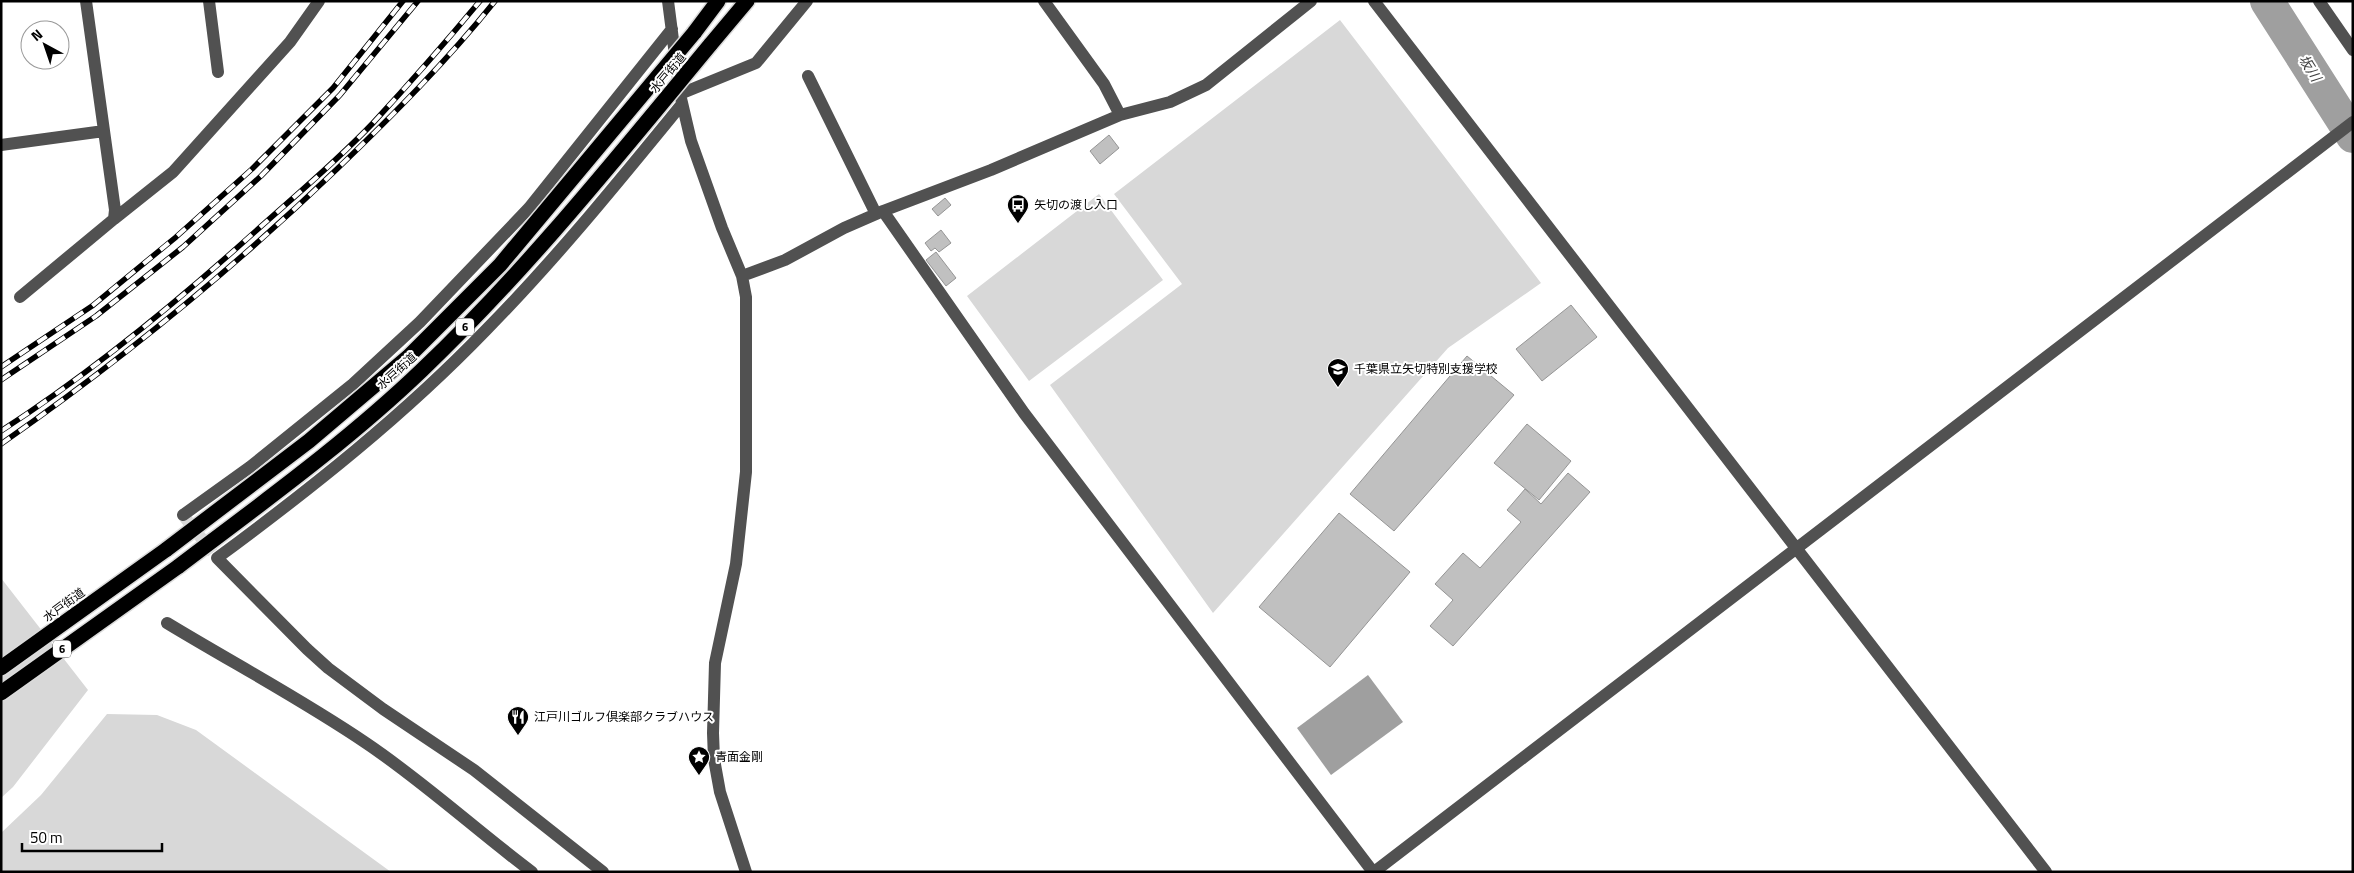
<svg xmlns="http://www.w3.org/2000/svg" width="2354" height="873" font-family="'Titillium Web','Noto Sans JP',sans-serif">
<rect width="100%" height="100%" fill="#fff"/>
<path fill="#d8d8d8" d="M1340,20L1541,283L1448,348L1213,613L1050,385L1182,284L1114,194Z
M1099,194L1163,280L1029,381L967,296Z
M1,578L88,690L13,787L1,798Z
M107,714L157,715L196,730L391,872H1V833L41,795Z"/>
<path fill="#9f9f9f" d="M1368,675L1403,722L1331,775L1297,728Z"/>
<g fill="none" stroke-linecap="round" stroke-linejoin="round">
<path stroke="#9f9f9f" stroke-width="34" d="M2267,1L2353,136"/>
</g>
<path fill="#c0c0c0" stroke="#959595" d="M1109,135L1119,148L1100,164L1090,151Z
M945,198L951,205L938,216L932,209Z
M941,230L951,243L939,252L935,248L931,251L925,243Z
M936,252L956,278L946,286L926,260Z
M1571,305L1597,337L1542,381L1516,349Z
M1467,356L1514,395L1394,531L1350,494Z
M1527,424L1571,461L1539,500L1494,463Z
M1568,473L1590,492L1453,646L1430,626L1453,600L1435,584L1463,553L1480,568L1521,522L1507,510L1525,489L1541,504Z
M1339,513L1410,572L1330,667L1259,607Z"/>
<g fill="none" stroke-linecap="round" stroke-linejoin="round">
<path stroke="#d9d9d9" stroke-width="12" stroke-dasharray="12 6" stroke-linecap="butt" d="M183,515L217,558"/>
<g stroke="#dbdbdb" stroke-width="18">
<path id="highway" d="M694,33L718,1
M710,45L747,1
M1,668L167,549
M1,693L179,566"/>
</g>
<path stroke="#515151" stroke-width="12" d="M209,1L218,72
M668,1L680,94L691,141L722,228L742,276L746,297V472L736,564L715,663L713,733L714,759L720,792L746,872
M1044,1L1104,84L1120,115
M1374,1L2046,872
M2319,1L2353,50
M808,76L876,214
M680,94L756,63L807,1
M1,145L104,131
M883,211L1024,413L1373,872
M114,219L173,172L290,42L319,1
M742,276L785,260L844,228L883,211L991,170L1120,115L1170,102L1206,85L1311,1
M20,297L114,219L115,210L86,1
M183,515L250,467L353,384L420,322L529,208L672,29
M167,623C233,663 303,700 366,743C424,782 476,830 532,872
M603,872L474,770L383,709L328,668L307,649L217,558C312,488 404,415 486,330C556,259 619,181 682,104
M1374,872L2353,122"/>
<use href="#highway" stroke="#000" stroke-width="15"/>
<g stroke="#000" stroke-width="5.5">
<path id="rail" d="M1,367L92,306L176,237L252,169L333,88L403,1
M1,380L96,316L183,247L261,176L340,95L418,1
M1,431C89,374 170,308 248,238C289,201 334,164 373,123C409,84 445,43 480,1
M1,444C120,361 232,270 337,169C392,116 447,61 495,1"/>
</g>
<use href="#rail" stroke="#fff" stroke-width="4" stroke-dasharray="11" stroke-linecap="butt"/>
<g stroke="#dbdbdb" stroke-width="18" stroke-linecap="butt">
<path id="highway-bridge" d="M167,549L309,441L408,357L500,265L694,33
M179,566C262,503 347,442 422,370C527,270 618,156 710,45"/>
</g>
<use href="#highway-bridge" stroke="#000" stroke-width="15"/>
</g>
<defs>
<g id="bus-pin" transform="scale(1.125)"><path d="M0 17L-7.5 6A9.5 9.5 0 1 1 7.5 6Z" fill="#000" stroke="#fff"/><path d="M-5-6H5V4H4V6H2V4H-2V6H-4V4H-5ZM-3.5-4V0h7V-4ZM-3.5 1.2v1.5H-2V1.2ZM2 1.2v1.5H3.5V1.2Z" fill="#fff"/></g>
<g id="school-pin" transform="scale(1.125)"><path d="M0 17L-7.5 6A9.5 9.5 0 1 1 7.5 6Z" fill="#000" stroke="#fff"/><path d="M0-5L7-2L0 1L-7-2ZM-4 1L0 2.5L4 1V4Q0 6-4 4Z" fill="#fff"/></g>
<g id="restaurant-pin" transform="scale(1.125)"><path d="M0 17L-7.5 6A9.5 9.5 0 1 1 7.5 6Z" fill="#000" stroke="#fff"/><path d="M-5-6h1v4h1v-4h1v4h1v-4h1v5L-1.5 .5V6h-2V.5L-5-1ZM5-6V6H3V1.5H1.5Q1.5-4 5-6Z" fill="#fff"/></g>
<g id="sight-pin" transform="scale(1.125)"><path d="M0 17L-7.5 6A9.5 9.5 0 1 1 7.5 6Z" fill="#000" stroke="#fff"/><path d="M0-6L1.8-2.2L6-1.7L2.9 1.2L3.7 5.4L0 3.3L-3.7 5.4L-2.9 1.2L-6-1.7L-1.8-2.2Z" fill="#fff"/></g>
</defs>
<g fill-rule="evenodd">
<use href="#bus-pin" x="1018" y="205"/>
<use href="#school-pin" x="1338" y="369"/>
<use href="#restaurant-pin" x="518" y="717"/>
<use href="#sight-pin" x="699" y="757"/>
</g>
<g text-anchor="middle" stroke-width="4" stroke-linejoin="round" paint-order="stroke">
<g fill="#fff" stroke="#4c4c4c" stroke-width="1">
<rect x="456" y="318.5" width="18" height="17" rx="4"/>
<rect x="53" y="640.5" width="18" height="17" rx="4"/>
</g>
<g font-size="11" font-weight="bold" fill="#000">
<text x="465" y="331">6</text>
<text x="62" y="653">6</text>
</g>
<g font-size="12" fill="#000" stroke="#fff">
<text transform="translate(668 73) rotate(-50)" y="4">水戸街道</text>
<text transform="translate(397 371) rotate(-42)" y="4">水戸街道</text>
<text transform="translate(64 605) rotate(-36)" y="4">水戸街道</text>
</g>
<g font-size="12" fill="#000" stroke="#fff" text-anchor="start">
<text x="1034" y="209">矢切の渡し入口</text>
<text x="1354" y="373">千葉県立矢切特別支援学校</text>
<text x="534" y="721">江戸川ゴルフ倶楽部クラブハウス</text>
<text x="715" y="761">青面金剛</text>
</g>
<g font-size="14" font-style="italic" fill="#404040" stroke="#fff">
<text transform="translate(2310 68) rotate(58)" y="5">坂川</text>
</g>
</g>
<rect width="2354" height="873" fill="none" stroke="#000000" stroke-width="5"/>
<g transform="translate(45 45) rotate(320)"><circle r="24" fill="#ffffff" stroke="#999999"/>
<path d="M0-4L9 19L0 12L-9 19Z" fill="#000000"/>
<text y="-8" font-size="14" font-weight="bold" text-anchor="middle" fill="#000000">N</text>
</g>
<path d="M22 843v8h140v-8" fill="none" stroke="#000000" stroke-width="2.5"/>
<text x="30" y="843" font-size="15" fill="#000000" stroke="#ffffff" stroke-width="4" paint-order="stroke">50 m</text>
</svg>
